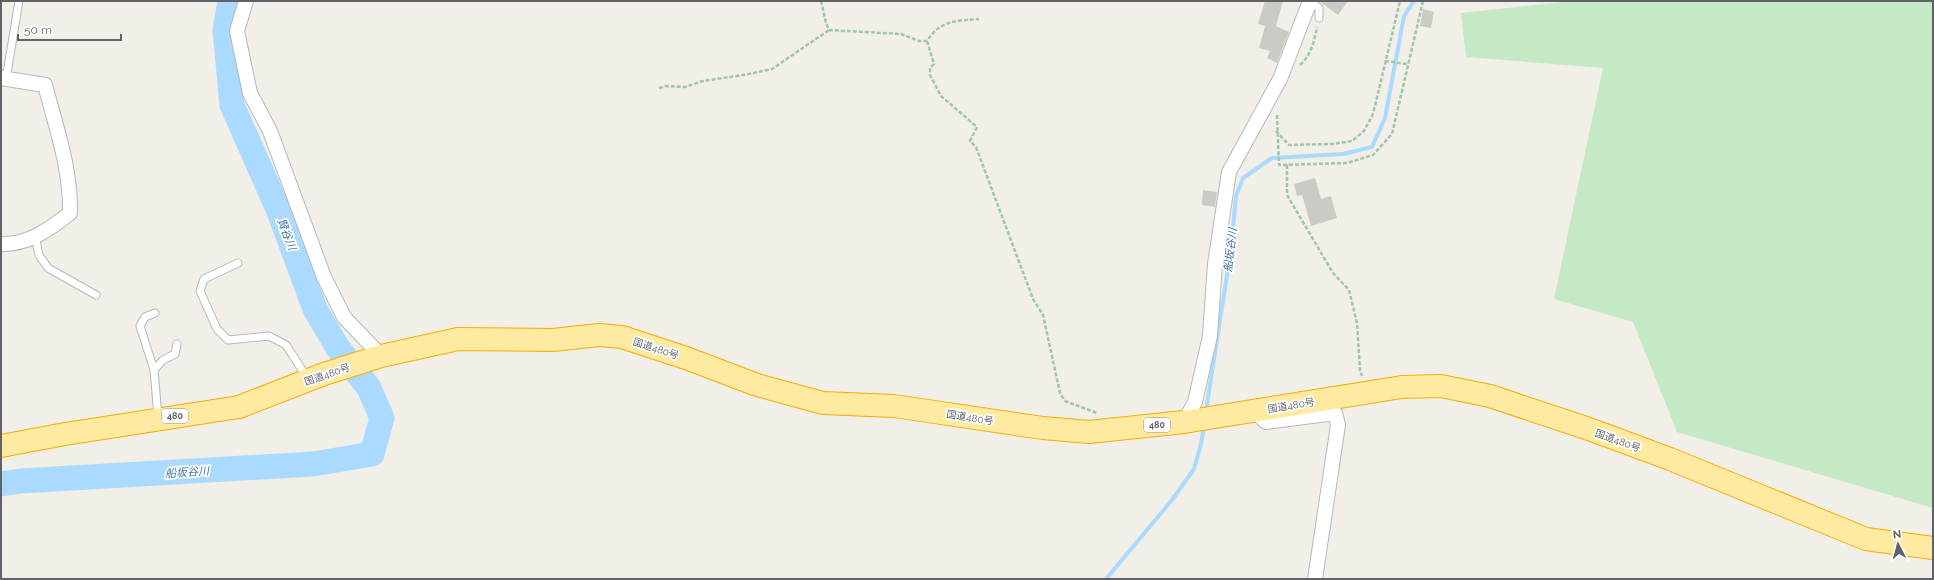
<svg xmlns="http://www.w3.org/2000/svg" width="1934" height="580" font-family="Raleway,'Noto Sans JP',sans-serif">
<rect width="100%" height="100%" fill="#f1efe8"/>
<path fill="#c5e8c5" d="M1573,1H1933V508L1677,432L1633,322L1554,299L1603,68L1466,57L1461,13Z"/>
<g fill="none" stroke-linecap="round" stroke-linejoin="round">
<path stroke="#aadaff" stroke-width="4" d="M1206,411L1231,249L1236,196L1243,178L1272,158L1343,154L1372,147L1385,118L1404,16L1414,1
M1106,579L1172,500L1194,469L1201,444L1204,426"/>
<path stroke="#aadaff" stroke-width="25" d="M1,484L21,481L313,464L372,454L382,418L369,388L338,348L315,309L278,209L232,105L225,30L230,1"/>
</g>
<path fill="#cccac5" d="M1265,1H1283L1276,26L1289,32L1277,63L1267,58L1270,51L1259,48L1265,26L1258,24Z
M1319,1H1348L1338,15Z
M1423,9L1434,12L1431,28L1420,26Z
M1315,178L1321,199L1331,196L1337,218L1311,226L1302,195L1297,196L1294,184Z
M1203,190L1217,192L1215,207L1202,205Z"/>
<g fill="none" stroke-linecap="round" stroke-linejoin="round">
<g stroke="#b5b8bc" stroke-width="9">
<path id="service" d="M1310,1L1319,8V18
M6,79L19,1
M35,236L39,255L48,268L96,295
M238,263L204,279L200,291L217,329L228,340L269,336L286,345L308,379
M154,370L140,326L145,317L155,313
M158,417L154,370L163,360L175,354L177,344"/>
</g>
<g stroke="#b5b8bc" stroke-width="16">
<path id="minor" d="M246,1L237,31L250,93L270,131L324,277L344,317L381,356
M1,78L45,85C56,127 71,169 70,213C50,229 28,245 1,244
M1254,411L1266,422L1335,413L1338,425L1315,579
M1184,422L1195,402L1210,336L1215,264L1229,172L1280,79L1310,1"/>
</g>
<g stroke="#f9ab00" stroke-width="24">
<path id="trunk" d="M1,446L65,434L239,407L324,374L381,356L458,339L553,340L599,335L622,337L686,358L757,385L823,403L894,406L1043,428L1089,432L1184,422L1402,387L1441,386L1490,396L1589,429L1670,459L1866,539L1933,548"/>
</g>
<path stroke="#9cc7a9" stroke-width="2.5" stroke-dasharray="4 2" stroke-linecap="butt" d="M821,1L826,23L829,30L901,34L919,41H927C941,19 957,21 979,19
M927,41L934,64L930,68V75L941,96L977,127L970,141L976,147L1033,299L1043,315L1060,393L1065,401L1097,413
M1385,61L1407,64
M1300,65C1311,55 1314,42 1317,27
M659,88L666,86L685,87L703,81L749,74L772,69L829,30
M1277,115L1279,165L1347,163L1373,155L1392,134L1423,1
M1276,131L1289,145L1332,144L1352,141L1364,131L1373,114L1400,1
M1287,165V195L1333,273L1349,290L1357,323L1360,370L1362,376"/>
<use href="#service" stroke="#fff" stroke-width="7"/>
<use href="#minor" stroke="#fff" stroke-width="14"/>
<use href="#trunk" stroke="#feeaa1" stroke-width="22"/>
</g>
<g text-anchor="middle" stroke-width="3.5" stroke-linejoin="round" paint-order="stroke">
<g fill="#fff" stroke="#8f9295" stroke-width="1">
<rect x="162" y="409" width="26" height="14" rx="3"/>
<rect x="1144" y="418" width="26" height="14" rx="3"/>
</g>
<g font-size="9" font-weight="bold" fill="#5f6368">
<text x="175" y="419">480</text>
<text x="1157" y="428">480</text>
</g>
<g font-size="10" fill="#5f6368" stroke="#fff">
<text transform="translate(656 348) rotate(18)" y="4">国道480号</text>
<text transform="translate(327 374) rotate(-19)" y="4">国道480号</text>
<text transform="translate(1291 405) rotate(-9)" y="4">国道480号</text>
<text transform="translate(970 417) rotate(9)" y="4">国道480号</text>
<text transform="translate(1618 440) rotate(20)" y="4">国道480号</text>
</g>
<g font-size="11" font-style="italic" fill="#4174aa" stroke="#fff">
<text transform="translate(287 234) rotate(69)" y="4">賢谷川</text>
<text transform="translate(1230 250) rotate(-83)" y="4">船坂谷川</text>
<text transform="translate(187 472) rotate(-4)" y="4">船坂谷川</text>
</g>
</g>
<rect width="1934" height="580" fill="none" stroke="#5f6368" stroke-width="4"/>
<g transform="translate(1898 544) rotate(354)" stroke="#ffffff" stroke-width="3" paint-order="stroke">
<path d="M0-3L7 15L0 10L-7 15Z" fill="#5f6368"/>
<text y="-6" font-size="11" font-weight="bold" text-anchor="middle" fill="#5f6368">N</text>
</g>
<path d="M18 34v6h103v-6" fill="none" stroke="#5f6368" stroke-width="2"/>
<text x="24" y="34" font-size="12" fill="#5f6368" stroke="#ffffff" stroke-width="3" paint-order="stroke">50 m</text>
</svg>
